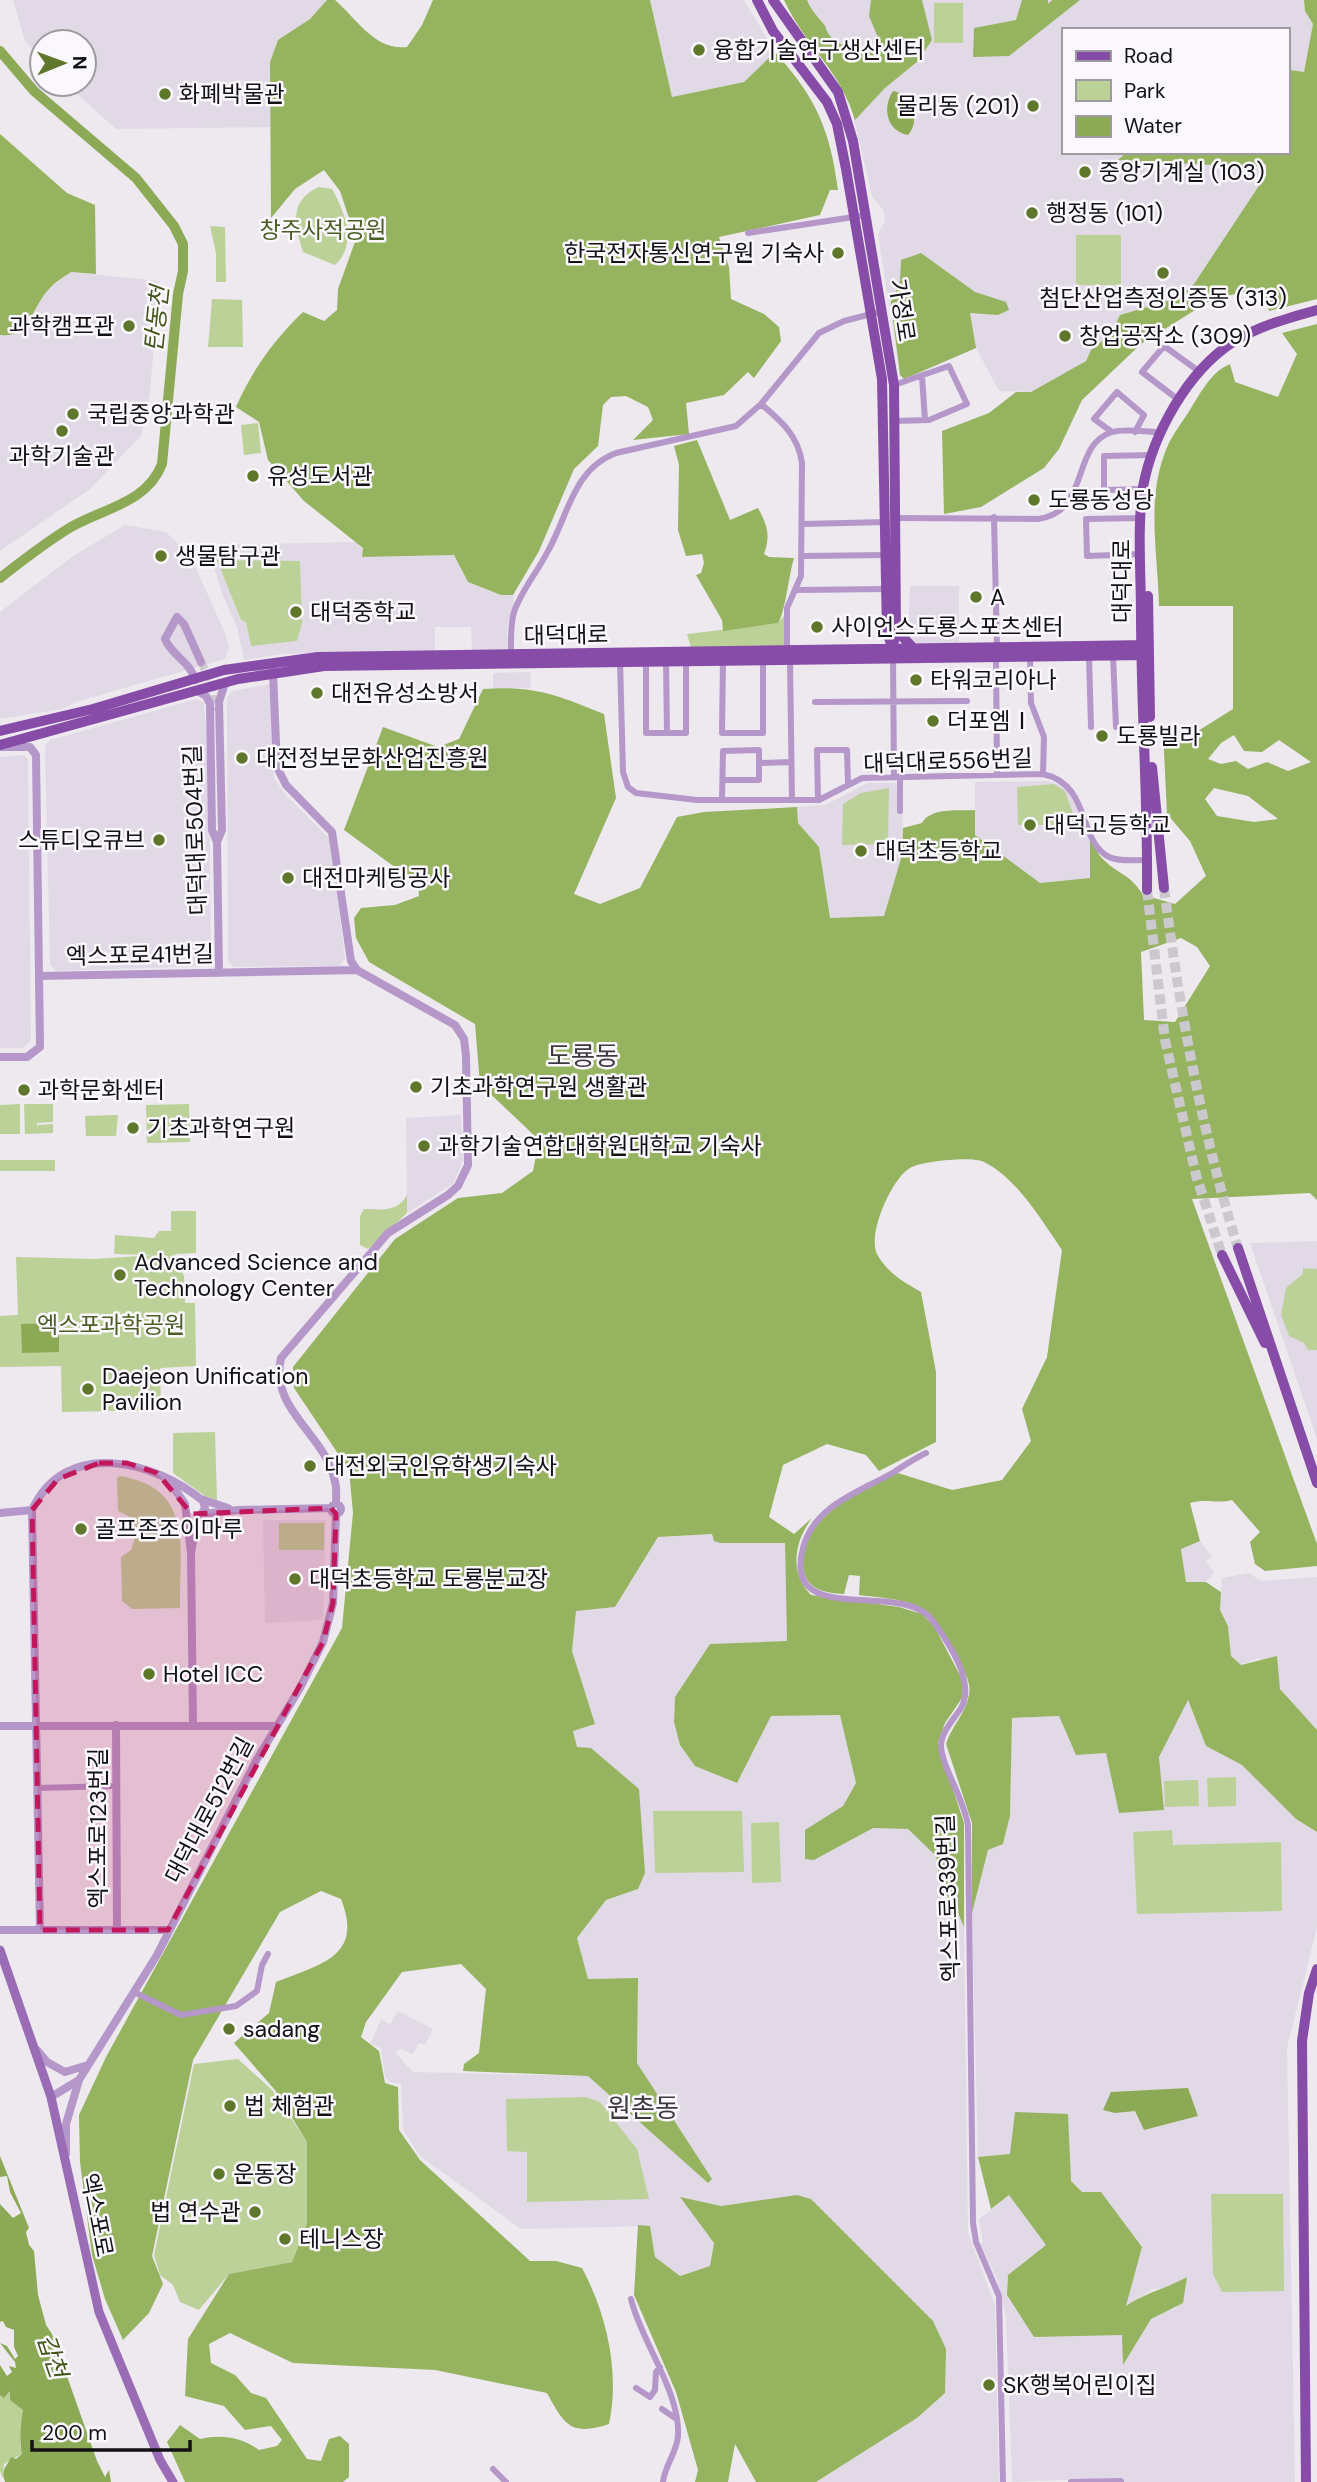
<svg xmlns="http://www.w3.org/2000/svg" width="1317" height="2482" font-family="'DM Sans','Noto Sans KR',sans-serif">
<rect width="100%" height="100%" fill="#ede9ef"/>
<path fill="#e1dae6" d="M13,0H327L310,19L278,40L270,62V127L116,129L66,84H84V42H42V61L25,41Z
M650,0H744L775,52L744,82L672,97Z
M784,0H1304L1305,11L1313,24L1304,72L1290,70L1287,64V30H1063V152H1127L1119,160L1266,164V175L1194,284L1174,299L1120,315L1111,334L1091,350L1086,360L1062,377L1031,392L999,391L976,348L905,379L900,375L878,234L885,221L883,210L872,196L848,94Z
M71,272L159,281L150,393L141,436L90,489L0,551V335L7,336L25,327L48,289Z
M125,525L166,532L191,557L225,633L229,647L225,659L76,702L62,709L0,719V612L73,556Z
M356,542L363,549L362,557L454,555L468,582L501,595H513L514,606L507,626L508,648L504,651L472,650L471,627H435V651L281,654L244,660L237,627L223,596L207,545Z
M910,586H959V644L913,643L908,637Z
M530,672L531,688H493V673Z
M271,684L274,778L285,794L331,840L345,959L339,966L234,967L228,961L227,698L232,691Z
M197,699L204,703L209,773L211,960L205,966L56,971L50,965L45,746L50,740Z
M24,755L28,759L31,1040L23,1048H0V757Z
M1048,781L1063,786L1069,792L1090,837V878L1040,884L975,835V782Z
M868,783H895L897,786L903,811L902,855L884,916L829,918L819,847L798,823L797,807L825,805Z
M461,1115L463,1160L454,1183L407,1213L406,1118Z
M1317,1241V1439L1250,1243Z
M263,1520H326L323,1620L265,1623Z
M712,1534L720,1543H785L787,1641L675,1697L674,1722L680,1745L737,1783L771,1716L840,1715L856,1783L843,1806L805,1830L814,1860L873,1828L908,1829L936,1856L941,1889L954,1904L964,1927L968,2233L995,2305L999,2482H816L917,2418L945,2393L797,2195L721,2206L681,2198L714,2243L710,2266L679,2276L655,2257L650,2226L521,2229L420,2156L403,2130L401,2084L390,2082L385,2077L381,2049L371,2043L381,2019L390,2024L398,2011L433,2029L425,2045L419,2043L413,2054L401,2049L395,2052L413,2072L588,2076L708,2182L711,2180L637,2063L638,1978L588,1979L577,1938L606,1900L638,1889L591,1748H577L573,1731L595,1724L572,1651L576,1610L615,1607L658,1537Z
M1200,1541L1212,1557L1206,1560L1214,1573L1206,1582L1186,1583L1181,1548Z
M1249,1573L1261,1581L1317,1577V1730L1290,1702L1259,1658L1240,1665L1231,1656L1228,1626L1220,1610L1222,1578Z
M1187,1699L1206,1746L1242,1765L1296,1819L1317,1832V1927L1287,2048L1295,2482H1123L1124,2478L1012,2482L1006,2317L997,2279L980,2244L983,2242L979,2219L1009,2195L1046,2245L1008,2275L1007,2295L1122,2335L1124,2363L1150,2319L1163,2311L1175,2309L1187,2278L1168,2288L1152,2289L1126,2307L1082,2192L1071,2181L1010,2155L978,2157L972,1913L988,1849L1003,1844L1010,1816L1012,1718L1059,1716L1076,1755L1106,1753L1119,1813L1163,1810L1159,1757Z"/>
<path fill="#bbd198" d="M934,3H963V43H934Z
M319,187L332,189C345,212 358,244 335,265L303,252C295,226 288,201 319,187Z
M210,226L225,227L226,282H216V253Z
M1076,235H1121V285H1076Z
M212,299L242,300L243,347H208Z
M258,423L261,453L244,455L241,425Z
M217,560L300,561L302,623L297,641L251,646L246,622L241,620Z
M784,616L785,644L780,648H691L687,634L778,623Z
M1054,784L1065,791L1077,825H1018L1017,787Z
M889,788L888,844L842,845L843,804L861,793Z
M20,1104V1134H0V1105Z
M24,1104H53V1122L37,1123L38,1129V1125L53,1124V1133L25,1134Z
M189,1104L190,1142L147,1143L146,1105Z
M118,1115L116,1136H86L85,1116Z
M0,1160H55V1171H0Z
M407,1195V1213L368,1249L360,1245V1216L364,1209C382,1209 397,1213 407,1195Z
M171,1211H196V1253L175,1254L184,1276L185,1303H195L196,1366L160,1368L161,1410L62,1412L61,1366L0,1367V1316L18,1315L16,1257L94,1259L155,1255L114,1254L115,1235L154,1238L159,1231H171Z
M1303,1268L1317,1269V1350H1308L1304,1343L1289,1336L1281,1315L1286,1288L1303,1274Z
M215,1432L217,1500L205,1496L173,1473V1433Z
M120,1476C195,1488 179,1550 180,1608L132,1609L122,1601L121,1557L131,1550L137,1532L132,1518L118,1511L117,1478Z
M279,1523H324V1550H279Z
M1236,1777V1806L1208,1807L1207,1778Z
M1198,1780L1199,1806L1165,1807L1164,1781Z
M653,1811H742L744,1872L655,1873Z
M779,1822L781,1882L752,1883L751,1823Z
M1172,1830L1173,1845L1281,1842L1282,1911L1137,1914L1133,1832Z
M238,2059L272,2090L307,2142V2224L292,2262L229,2274L199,2310L180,2302L173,2285L160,2275L154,2255L194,2064Z
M586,2097L600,2102L637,2149L649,2199L527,2202V2152L507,2151L506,2099Z
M1211,2194H1283L1284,2291L1222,2292L1213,2274Z
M10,2391L12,2398L23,2410L20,2446L22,2454L4,2464L3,2478L0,2471V2395L5,2397Z"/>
<path fill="#96b360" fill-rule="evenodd" d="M327,0H335C357,19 375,51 407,47L422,25L433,0H650L672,97L744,82L775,52C816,98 830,129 838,190H830L820,215L719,237L729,267L731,299L764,314L779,327L781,341L754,378L748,372L724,395L686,403L689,434L633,440L653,420L648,407L626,396L611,397L603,405L598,446L574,469L539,551L513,595H501L468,582L454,555L362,557L363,548L304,501L268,460L259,422L236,407C253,369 273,341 303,312L324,321L337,310L338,289L356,239L340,191L324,170L295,189L271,218L270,62L278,40L310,19Z
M784,0H807C811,10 816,15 823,23C826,26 826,30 828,33C837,49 859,48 875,48L879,40L869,16L871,0H922L932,40L918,61L885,88L855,120C840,69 805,46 784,0Z
M1022,0H1048V4L1052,0H1080L1009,56L973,57L974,28L1016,20Z
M1304,0H1317V299L1269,311L1263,287L1211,300L1141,344L1082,400L1059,449L1044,468L981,507L944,514L942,431L989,413L1016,392H1031L1086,361L1091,350L1111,334L1120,315L1174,299L1194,284L1266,175V164L1251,167L1118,160L1127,152H1287V64L1290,70L1304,72L1313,24L1305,11Z
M0,134L67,193L95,205L96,274L71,272C64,277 55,282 49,289C34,304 28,340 0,335Z
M921,253L975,292L1006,302L1009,310L998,315L970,313L976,348L904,379L900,375L891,302L900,281L901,260Z
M1317,324V1200L1310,1193L1192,1199L1317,1544V1566L1265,1571L1255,1564L1250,1542L1260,1532L1232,1500C1217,1504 1206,1498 1190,1503L1200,1541L1181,1549L1186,1582H1206L1221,1592L1220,1610L1228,1626L1231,1656L1241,1665L1277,1656L1280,1689L1317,1730V1832L1296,1819L1242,1765L1206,1746L1188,1700L1159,1757L1164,1810L1119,1813L1106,1753L1076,1755L1059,1716L1012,1718L1010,1816L1003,1844L988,1850L972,1913V1823L946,1744C951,1727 966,1713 969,1695C972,1681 962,1668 956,1655C928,1600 917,1602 859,1595L860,1576L849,1575L844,1594C827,1593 809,1591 804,1572C792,1520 862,1491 898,1473L952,1490L1002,1480L1031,1441L1022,1409L1047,1357L1062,1250C1041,1220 1018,1179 984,1162C972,1156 922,1161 910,1168C892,1178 867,1234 877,1254C887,1273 904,1282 921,1292L936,1372V1442L879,1471L866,1455L827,1444L783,1465L769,1517L794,1534L812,1518C794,1542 789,1573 811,1595L899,1607L922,1614L934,1626L963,1681L962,1698L945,1723L938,1743L964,1823V1927L954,1904L941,1889L936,1856L908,1829L873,1828L814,1860L805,1859V1830L843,1806L856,1783L840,1715L771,1716L737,1783L695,1766L680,1745L674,1722L675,1697L710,1644L787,1641L785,1543H720L714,1541L712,1534L658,1537L615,1607L576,1611L572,1651L595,1724L573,1731L577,1747L591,1748L639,1789L645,1873L638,1889L606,1900L577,1938L588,1979L638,1978L637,2063L712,2179L708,2183L588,2076L463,2071L464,2064L479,2053L486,1989L461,1964L402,1972L366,2022L361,2037L379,2051L385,2083L398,2087L399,2130L420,2160L530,2261H556L582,2268C607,2315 620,2372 609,2424C571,2436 565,2426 547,2393L435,2370L293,2363L230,2333L209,2344L211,2363L235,2375L251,2393L266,2398L307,2459L321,2461L329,2439L340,2436L349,2444V2477L343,2482H185L167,2442L180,2425L200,2439C222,2434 241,2437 259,2450L277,2446L282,2440L271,2426L245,2430L224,2406L185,2396L188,2339L229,2274L292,2262L307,2224V2142L275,2090L234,2043L269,2013L276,1982C320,1964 364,1957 341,1899L321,1891L280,1912L193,2060L152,2256L163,2284L149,2313L123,2340L105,2299L92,2255L80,2162L79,2115L106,2057L342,1628L353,1513L349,1470L294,1388L293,1367L395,1239L458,1198L502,1193L533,1171L539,1140L480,1084L475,1024L369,962L356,938L354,918L361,908L395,905L419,896L418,884L344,830L383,727L438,747L459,739L483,689C534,685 557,695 604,714L616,798L574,894L600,904L640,888L677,817L704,812L797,807L798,823L819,847L830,918L884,916L902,855L903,828L922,823C931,807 958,811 975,810V835L1040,883L1090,878V837C1094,843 1096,852 1101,857C1117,875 1129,872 1143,895L1175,904L1206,876L1190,841L1167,814L1163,731H1198L1233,709V606H1159C1158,552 1145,497 1168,445C1174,432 1184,420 1191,408C1202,391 1211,372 1230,364L1235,382L1278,397L1297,354L1282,333ZM1234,735L1244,751L1262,752L1279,740L1311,762L1288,771L1267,762L1248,769L1236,761L1221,764L1208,759L1221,743ZM1214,788L1248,796L1278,819L1254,822L1217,816L1205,799ZM1181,938L1197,947L1210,966L1175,1022L1144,1020L1141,952Z
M697,440L730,520L758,508C767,525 771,535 764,554L769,557L794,558C789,574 785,614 778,623L723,631L722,620L696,575L701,573L704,563L702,554L686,556L678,530L679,465L674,446Z
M1015,2112L1068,2114L1071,2181L1082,2192H1101L1142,2247L1126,2306C1147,2292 1165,2289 1187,2277L1183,2303L1151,2319L1123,2365L1122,2335L1034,2337L1007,2295L1008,2275L1046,2245L1009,2195L991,2209L978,2157L1010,2154Z
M797,2195L811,2199L933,2321L946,2349L945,2393L917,2418L816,2482H756L735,2444L728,2482H695L698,2470L676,2392L634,2295L638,2225L650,2226L655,2257L680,2276L710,2266L714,2243L680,2197L721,2206Z"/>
<path fill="#8caa56" d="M893,91C912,94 921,121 908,135C886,131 882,107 893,91Z
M59,1323V1352L22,1353L21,1324Z
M1188,2088L1198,2116L1144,2130L1135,2111L1115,2113L1103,2110L1111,2092Z
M0,2156L29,2228L26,2232L29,2245L34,2251L38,2295L46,2325L52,2334L97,2461L105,2477L109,2470L111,2482H5C0,2469 7,2467 11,2457L16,2459L22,2454C19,2444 21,2421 23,2410L10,2400V2391L4,2398L0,2395V2365L7,2376L12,2372L9,2366L16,2368L15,2362L0,2343L7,2346L15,2359L18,2356L14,2347V2330L6,2327L3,2321L0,2322V2204L13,2218L21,2213L10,2192L7,2176L0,2177Z"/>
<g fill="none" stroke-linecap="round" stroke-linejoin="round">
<path stroke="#8caa56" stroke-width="10" d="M0,51L34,91L136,178L174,226L183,244V271L178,294L162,464C147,503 104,508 71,527C46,542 23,560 0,578"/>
<path stroke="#ccc9ce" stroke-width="8" stroke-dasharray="8 4" stroke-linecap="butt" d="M201,662L211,681L214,711"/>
<path stroke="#ccc9ce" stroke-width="10" stroke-dasharray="10 5" stroke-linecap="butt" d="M1164,888C1180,1011 1201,1130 1238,1248
M1147,890L1165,1040L1196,1175L1222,1255"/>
<path stroke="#b597c9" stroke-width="6" d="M748,233L867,215
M922,376L925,420
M894,385L949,366L967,404L929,420L895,421
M1180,401L1142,372L1164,346L1200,372
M761,404C781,421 798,435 802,463L801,576L787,608V652
M1112,432L1094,419L1117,392L1144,415L1135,432
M1143,489L1104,490V456L1152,455
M994,517L997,648
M894,518L1038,519C1091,512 1070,445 1112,432C1126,428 1146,432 1161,432
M803,524L886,522
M1142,554L1087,556L1086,519L1142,518
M803,556L886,555
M796,590L887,589
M511,655C511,641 510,626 514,612C521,591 538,571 548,551C568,516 573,469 616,453L736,426L761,404L819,333L844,321L883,311
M1113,655L1116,727
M996,656L997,775
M1030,656L1031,703L1044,737L1043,774
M1089,656L1091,727
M893,657L894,777
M790,659L792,800
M723,660L722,733H763V659
M620,661L623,772L628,787L636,793L697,800H819L862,778L1043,774C1092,785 1077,841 1109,857C1120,862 1135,860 1147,860
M646,661V733H686V660
M666,661L667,733
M815,702L967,701
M900,776V811
M723,780H759V763
M722,800L723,751L759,750V763L791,762
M818,800L817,750H847L848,785
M926,1453C915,1458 905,1465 894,1472C860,1492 814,1505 803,1548C781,1630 903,1578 933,1621C948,1642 976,1682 961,1708C954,1719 942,1731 941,1745C941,1766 965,1800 968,1826L973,2223L976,2242L999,2296L1003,2482
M37,1788L117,1786
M134,1992L181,2015L236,2006L257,1991L262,1965L268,1954
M631,2299C640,2339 681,2393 678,2436C677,2452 665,2465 663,2482
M636,2388L650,2397L655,2390L656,2372L660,2367
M662,2409L675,2418
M493,2469L506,2482
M1071,2482L1121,2481"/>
<path stroke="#b597c9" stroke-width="8" d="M273,672L277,767L286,785L332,832L351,961L357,970L455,1025L464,1039L466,1056L468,1165L458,1186L448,1195L388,1233L281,1358C269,1410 326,1434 335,1482C337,1488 336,1497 336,1504
M195,680C191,662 171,655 165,639L177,617L184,624L201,662
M198,691L206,696L210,704L212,830L217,842L219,973
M0,747H30L36,755L39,976
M217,842L222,830L219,702L225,683
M0,1057H27L40,1047L39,976L357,970
M172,1485L185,1504L191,1553L193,1726
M201,1499L228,1508
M331 1509a5 5 0 1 1 10 0a5 5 0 1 1-10 0Z
M0,1513L32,1510
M202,1514L238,1510L331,1508
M116,1725L117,1930
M0,1726H275
M0,1930H168
M40,1930L32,1510C65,1437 155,1461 203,1501L205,1508L196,1524L191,1553
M37,2050L47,2062L65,2072L88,2065
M51,2097L79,2080L157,1955L256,1761L300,1688L323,1642L333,1603L336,1514
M66,2154V2124L79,2080"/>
<path stroke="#9b6cb6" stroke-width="9" d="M0,1950L51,2097L99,2312L160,2460L173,2482"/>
<path stroke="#874ca8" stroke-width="10" d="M757,0L773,31L827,102L837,124L846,169L882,379L887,632L893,650
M773,0L838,92L853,141L894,385L896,630L893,646
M1148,596L1150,717
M896,630L915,650
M0,731L93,709L224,670L318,657L1148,645
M0,745L238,679L324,666L1148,655
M1152,767L1164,888
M1147,890C1148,798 1141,706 1141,614C1141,573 1137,528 1143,487C1153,434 1187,372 1233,342C1259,326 1288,318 1317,310
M1238,1248L1317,1483
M1222,1255L1265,1343
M1306,2482L1302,2041L1309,1993L1317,1969"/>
</g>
<path fill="#c2185b" fill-opacity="0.2" stroke="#c2185b" stroke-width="5" stroke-dasharray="14 9" stroke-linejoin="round" d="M99,1463H127L157,1473L192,1514L331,1508L336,1514L333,1603L323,1642L168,1930H40L32,1510L58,1479Z"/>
<g fill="#5e772a" stroke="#faf7fd" stroke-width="2.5">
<circle cx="699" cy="50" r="7"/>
<circle cx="165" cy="94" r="7"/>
<circle cx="1033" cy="106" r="7"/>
<circle cx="1085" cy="172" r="7"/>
<circle cx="1032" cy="213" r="7"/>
<circle cx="838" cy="253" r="7"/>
<circle cx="1163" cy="273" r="7"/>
<circle cx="129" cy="326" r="7"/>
<circle cx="1065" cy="336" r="7"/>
<circle cx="73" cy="414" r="7"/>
<circle cx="62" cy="431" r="7"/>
<circle cx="253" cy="476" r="7"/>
<circle cx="1034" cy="500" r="7"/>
<circle cx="161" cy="556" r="7"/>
<circle cx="976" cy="597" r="7"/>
<circle cx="296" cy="612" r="7"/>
<circle cx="817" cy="627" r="7"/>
<circle cx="916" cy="680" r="7"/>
<circle cx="317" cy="693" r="7"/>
<circle cx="933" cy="721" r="7"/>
<circle cx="1102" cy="736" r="7"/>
<circle cx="242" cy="758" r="7"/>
<circle cx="1030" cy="825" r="7"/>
<circle cx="159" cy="840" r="7"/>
<circle cx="861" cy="851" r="7"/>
<circle cx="288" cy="878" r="7"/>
<circle cx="416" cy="1087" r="7"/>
<circle cx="24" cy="1090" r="7"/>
<circle cx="133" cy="1128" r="7"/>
<circle cx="424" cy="1146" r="7"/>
<circle cx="120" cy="1275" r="7"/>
<circle cx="88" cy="1389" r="7"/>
<circle cx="310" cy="1466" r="7"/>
<circle cx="81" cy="1529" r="7"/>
<circle cx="295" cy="1579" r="7"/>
<circle cx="149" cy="1674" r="7"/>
<circle cx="229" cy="2029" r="7"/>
<circle cx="230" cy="2106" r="7"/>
<circle cx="219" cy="2174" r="7"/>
<circle cx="255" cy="2212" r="7"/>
<circle cx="285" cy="2239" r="7"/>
<circle cx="989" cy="2385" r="7"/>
</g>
<g text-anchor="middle" stroke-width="5" stroke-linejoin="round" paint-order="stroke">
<g font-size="23" fill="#121113" stroke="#faf7fd" text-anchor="start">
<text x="713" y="58">융합기술연구생산센터</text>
<text x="179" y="102">화폐박물관</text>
<text x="1019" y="114" text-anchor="end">물리동 (201)</text>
<text x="1099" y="180">중앙기계실 (103)</text>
<text x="1046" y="221">행정동 (101)</text>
<text x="824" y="261" text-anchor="end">한국전자통신연구원 기숙사</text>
<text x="1163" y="306" text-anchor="middle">첨단산업측정인증동 (313)</text>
<text x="115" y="334" text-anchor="end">과학캠프관</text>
<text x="1079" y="344">창업공작소 (309)</text>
<text x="87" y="422">국립중앙과학관</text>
<text x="62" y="464" text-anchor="middle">과학기술관</text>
<text x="267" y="484">유성도서관</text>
<text x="1048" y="508">도룡동성당</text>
<text x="175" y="564">생물탐구관</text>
<text x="990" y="605">A</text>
<text x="310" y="620">대덕중학교</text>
<text x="831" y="635">사이언스도룡스포츠센터</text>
<text x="930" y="688">타워코리아나</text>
<text x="331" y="701">대전유성소방서</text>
<text x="947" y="729">더포엠Ⅰ</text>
<text x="1116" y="744">도룡빌라</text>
<text x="256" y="766">대전정보문화산업진흥원</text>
<text x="1044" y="833">대덕고등학교</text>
<text x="145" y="848" text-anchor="end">스튜디오큐브</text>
<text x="875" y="859">대덕초등학교</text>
<text x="302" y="886">대전마케팅공사</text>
<text x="430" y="1095">기초과학연구원 생활관</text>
<text x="38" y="1098">과학문화센터</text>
<text x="147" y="1136">기초과학연구원</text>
<text x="438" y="1154">과학기술연합대학원대학교 기숙사</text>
<text x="134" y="1270">Advanced Science and<tspan x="134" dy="26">Technology Center</tspan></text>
<text x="102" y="1384">Daejeon Unification<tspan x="102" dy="26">Pavilion</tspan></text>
<text x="324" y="1474">대전외국인유학생기숙사</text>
<text x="95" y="1537">골프존조이마루</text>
<text x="309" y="1587">대덕초등학교 도룡분교장</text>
<text x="163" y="1682">Hotel ICC</text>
<text x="243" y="2037">sadang</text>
<text x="244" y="2114">법 체험관</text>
<text x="233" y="2182">운동장</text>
<text x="241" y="2220" text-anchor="end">법 연수관</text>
<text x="299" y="2247">테니스장</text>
<text x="1003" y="2393">SK행복어린이집</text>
</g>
<g font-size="23" fill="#4b5f24" stroke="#faf7fd">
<text x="323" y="238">창주사적공원</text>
<text x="111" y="1333">엑스포과학공원</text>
</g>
<g font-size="23" fill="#121113" stroke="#faf7fd">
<text transform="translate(902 310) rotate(81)" y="8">가정로</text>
<text transform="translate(1122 581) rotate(-90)" y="8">대덕대로</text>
<text transform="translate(566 635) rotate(-1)" y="8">대덕대로</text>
<text transform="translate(948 761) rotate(-2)" y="8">대덕대로556번길</text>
<text transform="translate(195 830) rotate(-92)" y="8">대덕대로504번길</text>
<text transform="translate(140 955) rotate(-1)" y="8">엑스포로41번길</text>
<text transform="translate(209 1810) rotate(-62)" y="8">대덕대로512번길</text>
<text transform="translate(98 1828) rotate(-90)" y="8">엑스포로123번길</text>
<text transform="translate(948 1898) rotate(-92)" y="8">엑스포로339번길</text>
<text transform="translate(97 2215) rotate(79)" y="8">엑스포로</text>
</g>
<g font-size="24" font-style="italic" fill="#43561a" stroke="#faf7fd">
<text transform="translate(157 319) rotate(-84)" y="8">탄동천</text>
<text transform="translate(52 2356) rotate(71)" y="8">갑천</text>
</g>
<g font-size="26" fill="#3d3a3f" stroke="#faf7fd">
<text x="583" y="1065">도룡동</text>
<text x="643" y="2117">원촌동</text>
</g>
</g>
<rect x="1062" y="28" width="228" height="126" fill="#faf7fd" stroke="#9d9b9f" stroke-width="2"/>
<rect x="1076" y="51" width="35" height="10" fill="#874ca8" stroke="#9d9b9f" stroke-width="2"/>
<text x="1124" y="63" font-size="21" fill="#121113">Road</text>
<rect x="1076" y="80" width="35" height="21" fill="#bbd198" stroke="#9d9b9f" stroke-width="2"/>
<text x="1124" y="98" font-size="21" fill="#121113">Park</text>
<rect x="1076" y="116" width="35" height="21" fill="#8caa56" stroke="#9d9b9f" stroke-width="2"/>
<text x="1124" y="133" font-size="21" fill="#121113">Water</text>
<g transform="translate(63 63) rotate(89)"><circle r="33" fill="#faf7fd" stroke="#9d9b9f" stroke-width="2"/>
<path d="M0-5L12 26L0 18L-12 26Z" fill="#5e772a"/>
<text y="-10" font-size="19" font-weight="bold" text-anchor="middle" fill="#121113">N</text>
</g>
<path d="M32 2440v10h158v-10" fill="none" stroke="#121113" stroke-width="3.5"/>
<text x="42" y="2440" font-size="21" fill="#121113" stroke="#faf7fd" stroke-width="5" paint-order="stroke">200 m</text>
</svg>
